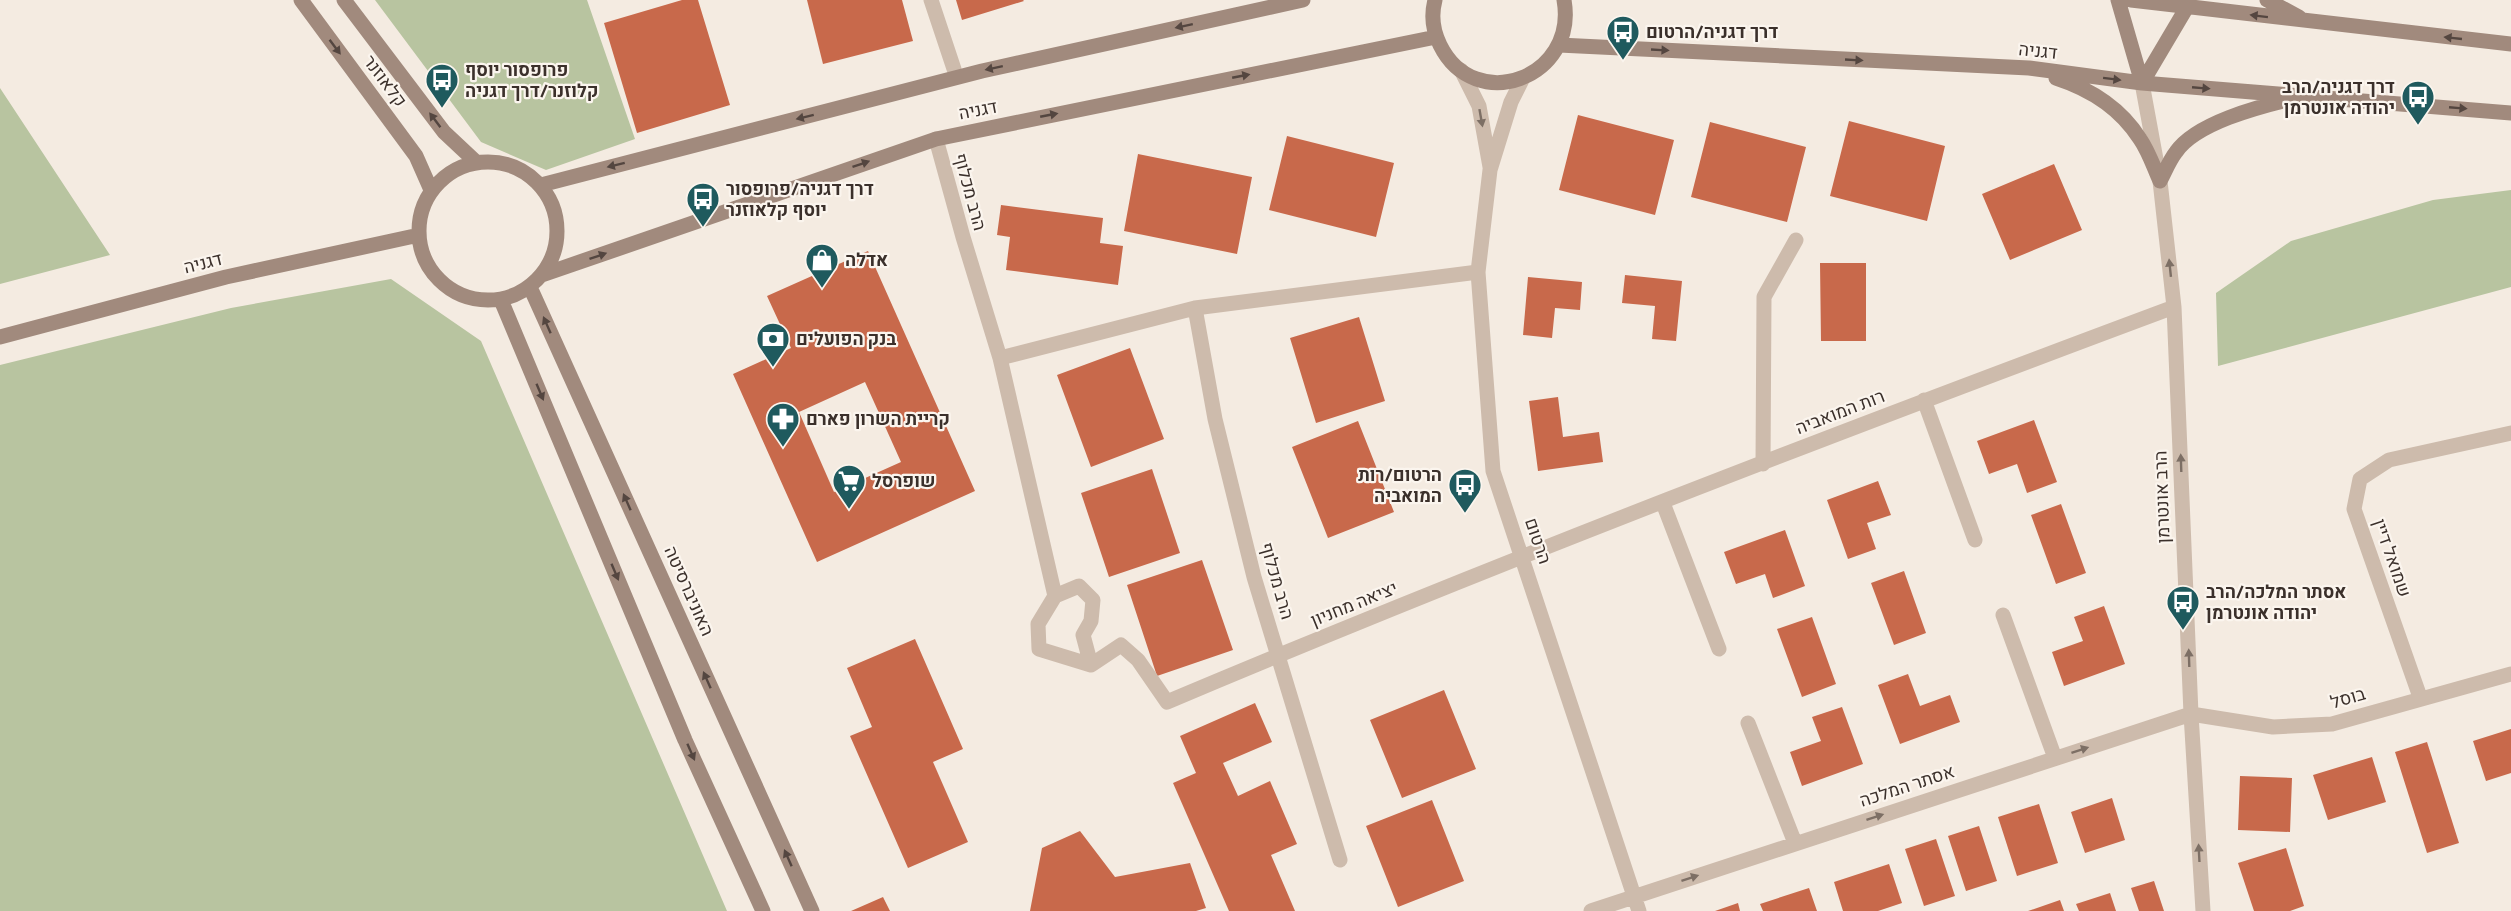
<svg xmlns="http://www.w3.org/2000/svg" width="2511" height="911" font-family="'Titillium Web',Heebo,sans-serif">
<rect width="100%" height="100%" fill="#f4ebe1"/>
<path fill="#b8c4a0" d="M375,0H587L635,139L546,170L481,142Z
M0,88L110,255L0,284Z
M2511,190V287L2218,366L2216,293L2291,241L2433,200Z
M391,279L481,341L727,911H0V365L231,308Z"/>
<path fill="#c8694b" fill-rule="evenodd" d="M682,0H698L730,105L637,133L604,23Z
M807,0H902L913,41L823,64Z
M956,0H1023L1024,1L962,20Z
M1578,115L1674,140L1655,215L1559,190Z
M1849,121L1945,146L1927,221L1830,196Z
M1710,122L1806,147L1787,222L1691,197Z
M1287,136L1394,163L1376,237L1269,210Z
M1138,154L1252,177L1237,254L1124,231Z
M2054,164L2082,230L2010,260L1982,194Z
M1001,205L1103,218L1100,243L1123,246L1118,285L1006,270L1010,237L997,235Z
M868,251L975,491L817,562L733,374L791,348L767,296ZM865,382L901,462L834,492L799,412Z
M1820,263H1866V341H1821Z
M1625,275L1682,281L1676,341L1652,339L1655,306L1622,303Z
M1528,277L1582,282L1580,310L1555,308L1552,338L1523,335Z
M1359,317L1385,401L1316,423L1290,338Z
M1130,348L1164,439L1091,467L1057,375Z
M1558,397L1563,437L1599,432L1603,462L1538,471L1529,401Z
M2034,420L2057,482L2027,493L2017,464L1989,474L1977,441Z
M1358,421L1394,512L1328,538L1292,447Z
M1152,469L1180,553L1109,577L1081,493Z
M1878,481L1891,515L1867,523L1876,549L1848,559L1827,500Z
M2061,504L2086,573L2056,584L2031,515Z
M1785,530L1805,586L1773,598L1765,574L1736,584L1724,552Z
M1202,560L1233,650L1157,676L1127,585Z
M1904,571L1926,633L1894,645L1871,583Z
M2104,606L2125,664L2064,686L2052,652L2083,641L2074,617Z
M1812,617L1836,684L1802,697L1777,629Z
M915,639L963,749L933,762L968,842L908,868L850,736L872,727L847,668Z
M1908,674L1920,706L1950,695L1960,722L1900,744L1878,685Z
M1444,690L1476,769L1402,798L1370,720Z
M1255,703L1272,742L1223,763L1238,796L1270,781L1297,844L1271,855L1295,911H1229L1173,783L1196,773L1180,736Z
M1842,707L1863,764L1802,786L1790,752L1821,741L1812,717Z
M2511,729V773L2486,781L2473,741Z
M2427,742L2459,843L2427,853L2395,752Z
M2372,757L2386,802L2328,820L2313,775Z
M2240,776L2292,778L2290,832L2238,830Z
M2112,798L2125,840L2085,853L2071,812Z
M1432,800L1464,881L1398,907L1366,826Z
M2039,804L2058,863L2017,876L1998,817Z
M1979,826L1997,881L1966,891L1948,836Z
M1080,831L1115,877L1190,863L1206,908L1196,911H1030L1042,848Z
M1936,839L1955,896L1924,906L1905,849Z
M2286,848L2304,906L2290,911H2254L2238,863Z
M1889,864L1902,903L1878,911H1843L1834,882Z
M2154,881L2164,911H2139L2131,888Z
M1809,888L1817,911H1763L1760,904Z
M2110,893L2116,911H2079L2076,904Z
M883,897L890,911H851Z
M2060,900L2064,911H2028Z
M1738,903L1740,911H1715Z"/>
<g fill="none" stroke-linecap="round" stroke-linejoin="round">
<path stroke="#cdbbac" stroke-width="15" d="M931,0L954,69
M1461,70L1479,106L1490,167
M1523,78L1511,102L1490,170L1478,272L1493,471L1639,911
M2142,83L2160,181L2174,307L2191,714L2203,911
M936,139L963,237L1000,358L1055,596
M1195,308L1215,419L1254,577L1340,860
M1000,358L1195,308L1478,272
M1924,400L1975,540
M1763,464L1764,297L1796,240
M1663,503L1719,649
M2003,615L2055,758
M1091,665L1083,635L1091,621L1093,600L1079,586L1055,596L1038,624L1039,649L1091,665L1121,645L1138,660L1167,702C1499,562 1836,433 2174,307
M2420,697L2354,509L2360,479L2389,460L2511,433
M1748,723L1795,843
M1591,911L2191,714L2273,727L2332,724L2511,674"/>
<path stroke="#a18a7d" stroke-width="15" d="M301,0L416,156L431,190
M344,0L444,132L476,162
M1435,0C1431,15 1433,31 1440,45C1475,116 1578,78 1564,0
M2118,0L2142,83
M2131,0L2511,44
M2267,0L2299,17
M1559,45L2029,68L2142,83L2511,113
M2056,78C2090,89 2121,109 2140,139C2149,152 2154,168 2160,181
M2142,83L2187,7V0
M419 231a69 69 0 1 1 138 0a69 69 0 1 1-138 0Z
M2160,181C2165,172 2169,161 2176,152C2196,123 2258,107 2291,99
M541,185L982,71L1303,0
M542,275L936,139L1436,37
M530,287L812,911
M501,300L685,740L763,911
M0,337L226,277L419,235"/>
</g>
<defs><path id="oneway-solid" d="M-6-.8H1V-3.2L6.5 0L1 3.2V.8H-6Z" transform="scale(1.5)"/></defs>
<g fill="#544640">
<use href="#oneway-solid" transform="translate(2259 16) rotate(-173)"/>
<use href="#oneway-solid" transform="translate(1184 26) rotate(168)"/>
<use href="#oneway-solid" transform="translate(2453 38) rotate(-174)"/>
<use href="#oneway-solid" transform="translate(335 47) rotate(53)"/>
<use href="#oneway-solid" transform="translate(1660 50) rotate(3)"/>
<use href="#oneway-solid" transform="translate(1854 60) rotate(3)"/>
<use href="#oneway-solid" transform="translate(994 68) rotate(168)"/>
<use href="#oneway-solid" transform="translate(1241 76) rotate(-11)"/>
<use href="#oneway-solid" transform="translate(2112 79) rotate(7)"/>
<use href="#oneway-solid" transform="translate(2201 88) rotate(5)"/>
<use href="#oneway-solid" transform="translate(2458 108) rotate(5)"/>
<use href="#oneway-solid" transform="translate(1049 115) rotate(-11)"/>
<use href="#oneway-solid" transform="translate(805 117) rotate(166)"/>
<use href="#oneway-solid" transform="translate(435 120) rotate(-127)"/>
<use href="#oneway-solid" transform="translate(861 164) rotate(-19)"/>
<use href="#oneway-solid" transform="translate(616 165) rotate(166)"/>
<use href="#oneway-solid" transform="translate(598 256) rotate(-19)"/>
<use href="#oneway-solid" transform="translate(547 325) rotate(-114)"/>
<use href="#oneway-solid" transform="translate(540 392) rotate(67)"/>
<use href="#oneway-solid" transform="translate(627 502) rotate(-114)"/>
<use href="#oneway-solid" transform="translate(615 572) rotate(67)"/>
<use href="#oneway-solid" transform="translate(707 680) rotate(-114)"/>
<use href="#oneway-solid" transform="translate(691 752) rotate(66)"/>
<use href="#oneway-solid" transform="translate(788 858) rotate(-114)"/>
</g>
<g fill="#7d6f65">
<use href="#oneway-solid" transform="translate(1481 118) rotate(80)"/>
<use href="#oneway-solid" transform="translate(2170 268) rotate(-96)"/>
<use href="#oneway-solid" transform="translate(2181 463) rotate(-92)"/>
<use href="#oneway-solid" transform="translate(2189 658) rotate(-92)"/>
<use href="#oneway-solid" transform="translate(2080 750) rotate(-18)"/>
<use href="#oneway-solid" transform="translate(1875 817) rotate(-18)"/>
<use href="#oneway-solid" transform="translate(2199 853) rotate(-93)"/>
<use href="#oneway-solid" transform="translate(1690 878) rotate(-18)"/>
</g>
<defs>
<g id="bus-pin" transform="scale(1.725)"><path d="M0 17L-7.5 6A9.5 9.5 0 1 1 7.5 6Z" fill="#1f5a5e" stroke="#fbf5ee"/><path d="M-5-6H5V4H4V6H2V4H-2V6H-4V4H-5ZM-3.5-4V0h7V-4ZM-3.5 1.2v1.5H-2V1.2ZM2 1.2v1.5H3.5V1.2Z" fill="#fff"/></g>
<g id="shop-pin" transform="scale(1.725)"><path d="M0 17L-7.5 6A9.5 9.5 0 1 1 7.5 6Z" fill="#1f5a5e" stroke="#fbf5ee"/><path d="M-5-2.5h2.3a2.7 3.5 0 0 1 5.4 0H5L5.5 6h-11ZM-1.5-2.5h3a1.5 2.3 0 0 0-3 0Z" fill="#fff"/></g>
<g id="bank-pin" transform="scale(1.725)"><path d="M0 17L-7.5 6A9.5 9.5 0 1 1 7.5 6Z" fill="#1f5a5e" stroke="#fbf5ee"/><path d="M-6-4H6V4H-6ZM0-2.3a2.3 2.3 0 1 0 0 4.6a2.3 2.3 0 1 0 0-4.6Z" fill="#fff"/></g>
<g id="pharmacy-pin" transform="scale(1.725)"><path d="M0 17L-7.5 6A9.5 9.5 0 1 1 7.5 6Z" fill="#1f5a5e" stroke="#fbf5ee"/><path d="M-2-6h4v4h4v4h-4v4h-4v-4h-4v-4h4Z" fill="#fff"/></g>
<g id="supermarket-pin" transform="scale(1.725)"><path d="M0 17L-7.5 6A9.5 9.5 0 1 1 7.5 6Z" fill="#1f5a5e" stroke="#fbf5ee"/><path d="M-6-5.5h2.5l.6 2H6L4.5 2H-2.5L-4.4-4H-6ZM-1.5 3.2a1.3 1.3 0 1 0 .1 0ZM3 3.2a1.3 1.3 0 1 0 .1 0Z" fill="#fff"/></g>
</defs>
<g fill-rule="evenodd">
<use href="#bus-pin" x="1623" y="32"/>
<use href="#bus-pin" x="442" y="80"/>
<use href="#bus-pin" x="2418" y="97"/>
<use href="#bus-pin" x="703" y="199"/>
<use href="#shop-pin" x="822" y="260"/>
<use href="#bank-pin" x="773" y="339"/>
<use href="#pharmacy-pin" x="783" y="419"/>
<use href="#supermarket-pin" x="849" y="481"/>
<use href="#bus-pin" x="1465" y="485"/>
<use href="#bus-pin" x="2183" y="602"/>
</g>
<g text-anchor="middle" stroke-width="4.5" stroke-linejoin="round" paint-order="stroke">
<g font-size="18" font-weight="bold" fill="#3b302b" stroke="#fbf5ee" text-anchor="start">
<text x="1646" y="38">דרך דגניה/הרטום</text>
<text x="465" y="76">פרופסור יוסף<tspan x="465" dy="21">קלוזנר/דרך דגניה</tspan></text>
<text x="2395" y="93" text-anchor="end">דרך דגניה/הרב<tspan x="2395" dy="21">יהודה אונטרמן</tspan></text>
<text x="726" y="195">דרך דגניה/פרופסור<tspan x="726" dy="21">יוסף קלאוזנר</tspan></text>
<text x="845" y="266">אדלה</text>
<text x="796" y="345">בנק הפועלים</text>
<text x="806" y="425">קריית השרון פארם</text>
<text x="1442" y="481" text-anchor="end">הרטום/רות<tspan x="1442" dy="21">המואביה</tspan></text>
<text x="872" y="487">שופרסל</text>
<text x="2206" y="598">אסתר המלכה/הרב<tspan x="2206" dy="21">יהודה אונטרמן</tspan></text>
</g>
<g font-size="18" fill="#3b302b" stroke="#fbf5ee">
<text transform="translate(2038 51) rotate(6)" y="6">דגניה</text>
<text transform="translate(385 81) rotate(53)" y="6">קלאוזנר</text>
<text transform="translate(978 110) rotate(-11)" y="6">דגניה</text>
<text transform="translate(970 192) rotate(75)" y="6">הרב מכלוף</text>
<text transform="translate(203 263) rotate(-14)" y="6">דגניה</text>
<text transform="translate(1840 412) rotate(-21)" y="6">רות המואביה</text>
<text transform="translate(2162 497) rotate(-92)" y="6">הרב אונטרמן</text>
<text transform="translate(1538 541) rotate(71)" y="6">הרטום</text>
<text transform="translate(2392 558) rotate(71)" y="6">שמואל דיין</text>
<text transform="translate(1277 581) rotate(74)" y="6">הרב מכלוף</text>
<text transform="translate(689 591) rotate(66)" y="6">האוניברסיטה</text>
<text transform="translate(1354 604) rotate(-22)" y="6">יציאה מחניון</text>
<text transform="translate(2348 698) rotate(-16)" y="6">בוסל</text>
<text transform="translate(1907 786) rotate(-18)" y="6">אסתר המלכה</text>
</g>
</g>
</svg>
